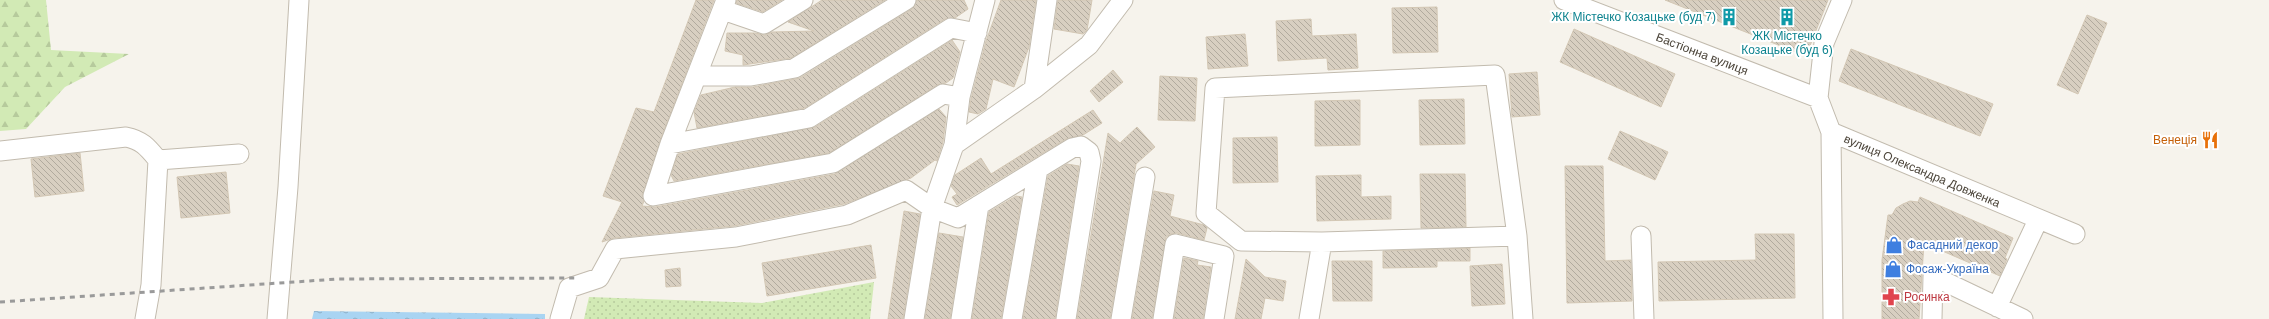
<svg xmlns="http://www.w3.org/2000/svg" width="2269" height="319" font-family="Helvetica,sans-serif">
<defs>
<pattern id="grass-dots" width="8" height="8" patternUnits="userSpaceOnUse"><rect width="8" height="8" fill="#d2eab5"/><path d="M2 2h.1M6 6h.1" fill="none" stroke="#b6ca9c" stroke-width="1.8" stroke-linecap="round"/></pattern>
<pattern id="forest-firs" width="22" height="20" patternUnits="userSpaceOnUse"><rect width="22" height="20" fill="#d2eab5"/><path d="M5 1l3.5 6h-7zM16 11l3.5 6h-7z" fill="#b6ca9c"/></pattern>
<pattern id="water-ripples" width="26" height="14" patternUnits="userSpaceOnUse"><rect width="26" height="14" fill="#a9d4f2"/><path d="M2 4q2-2 4 0t4 0M15 11q2-2 4 0t4 0" fill="none" stroke="#8caec5"/></pattern>
<pattern id="building-back-hatch" width="6" height="6" patternUnits="userSpaceOnUse"><rect width="6" height="6" fill="#d8cfc1"/><path d="M-1 5l2 2M0 0l6 6M5-1l2 2" fill="none" stroke="#b1aa9e"/></pattern>
</defs>
<rect width="100%" height="100%" fill="#f6f3ec"/>
<path fill="url(#grass-dots)" d="M874,282L870,319H584L589,297L762,303Z"/>
<path fill="url(#forest-firs)" d="M0,0H46L51,50L129,54L65,87L26,129L0,131Z"/>
<path fill="url(#water-ripples)" d="M314,311L545,314V319H312Z"/>
<path fill="url(#building-back-hatch)" stroke="#d3c7b4" d="M696,0H714L660,141L643,193L644,201L642,206L655,207L835,174L939,109L946,117L943,142L937,161L935,160L911,178L844,204L734,226L614,238L602,242L622,202L603,196L636,108L654,112Z
M737,0H782L763,12L736,3Z
M822,0H885L791,58L743,65V55L725,51L727,33H755L765,35L772,32L814,31L788,22Z
M917,0H964L968,9L955,18L945,19L805,108L697,128L694,112L701,95L735,87H753L800,78L912,9Z
M1001,0H1036L1029,47L1014,87L993,79L986,109L978,114L969,112L971,99L986,41Z
M1058,0H1092L1087,30L1083,34L1054,29Z
M1665,0H1828L1806,56Z
M1437,7L1438,52L1393,53L1392,8Z
M2087,15L2107,23L2078,94L2057,85Z
M1311,19L1312,36L1356,34L1358,68L1328,70L1327,58L1278,61L1276,21Z
M1574,29L1675,74L1661,107L1560,62Z
M1245,34L1248,66L1208,69L1206,37Z
M952,40L960,52L953,78L946,83L937,85L829,153L674,181L671,175L678,154L815,127Z
M1851,49L1993,104L1980,136L1839,81Z
M1113,70L1123,82L1099,102L1090,91Z
M1537,72L1540,115L1512,117L1509,74Z
M1160,76L1197,78L1195,121L1158,120Z
M1464,99L1465,144L1420,145L1419,100Z
M1360,100V145L1315,146V101Z
M1093,110L1102,123L1083,135L1066,139L957,205L952,197L957,194L951,186L955,175L981,158L991,174Z
M1137,127L1155,147L1136,164L1110,319H1077L1108,133L1120,143Z
M1620,131L1668,152L1655,180L1608,159Z
M1277,137L1278,182L1233,183V138Z
M80,153L84,191L35,197L31,159Z
M1067,164L1079,166L1055,319H1023L1048,176Z
M1565,166H1603L1605,261L1631,260L1632,301L1567,303Z
M226,172L230,213L181,218L177,177Z
M1420,174H1465L1466,227L1421,228Z
M1361,175V197L1391,196V219L1317,221L1316,176Z
M1154,191L1174,195L1170,216L1204,225L1207,228L1204,240L1177,233L1171,234L1166,237L1152,319H1132Z
M1016,196L1022,197L1001,319H972L989,212Z
M1920,197L2013,238L2005,258L2007,259L2000,276L1924,243L1919,319H1882V260L1888,215H1892L1896,208L1903,204L1910,201L1918,202Z
M904,211L920,214L903,319H888Z
M939,233L963,237L950,319H925Z
M1755,234H1794L1795,298L1659,301L1658,262L1756,260Z
M871,245L876,278L767,296L762,263Z
M1470,248V261H1437V267L1383,268V251Z
M1184,258L1198,261L1197,265L1211,267L1203,319H1174Z
M1246,259L1265,277L1286,281L1283,301L1265,298L1261,319H1235Z
M1332,261H1372V301H1333Z
M1502,264L1505,304L1472,306L1470,266Z
M680,268L681,286L666,287L665,270Z"/>
<g fill="none" stroke-linecap="round" stroke-linejoin="round">
<g stroke="#c2bbae" stroke-width="21">
<path id="minor" d="M726,0L670,144L653,196L833,163L943,94L960,97
M1564,0L1818,98
M723,10L764,24L803,0
M697,76H751L795,68L906,0
M1034,89L1047,0
M1831,132L1818,98L1824,43L1842,0
M670,144L809,118L951,28L977,33
M954,145L1034,89L1089,45L1123,0
M0,151L126,137C142,140 148,148 158,160L151,285L145,319
M158,160L239,154
M1517,236L1322,242L1241,241L1206,213L1215,88L1495,75L1517,236L1523,319
M1641,236L1644,319
M1997,307L2038,220
M277,319L288,187L299,0
M560,319L569,288L599,278L615,249L736,237L847,215L906,190L932,208L958,218L1072,148L1081,146L1089,152L1091,161L1066,319
M914,319L932,208L954,145L960,97L985,0
M961,319L979,205
M1012,319L1038,169
M1121,319L1145,177
M1163,319L1175,244L1224,256L1214,319
M1309,319L1322,242
M1833,319L1831,132L2075,234
M1932,319L1933,276L2023,319"/>
</g>
<use href="#minor" stroke="#fff" stroke-width="19"/>
<path stroke="#9a9a9a" stroke-width="3" stroke-dasharray="5 5" stroke-linecap="butt" d="M0,302L338,279L576,278"/>
</g>
<defs>
<g id="building-bare" transform="scale(1.38)"><path d="M-4-6H4V6H1V3H-1V6H-4ZM-2.5-4.3h1.7v1.8h-1.7ZM.8-4.3h1.7v1.8H.8ZM-2.5-1h1.7V.8h-1.7ZM.8-1h1.7V.8H.8Z" fill="#0f9aa8" stroke="#fff" stroke-width="2.5" paint-order="stroke"/></g>
<g id="restaurant-bare" transform="scale(1.38)"><path d="M-5-6h1v4h1v-4h1v4h1v-4h1v5L-1.5 .5V6h-2V.5L-5-1ZM5-6V6H3V1.5H1.5Q1.5-4 5-6Z" fill="#e8710a" stroke="#fff" stroke-width="2.5" paint-order="stroke"/></g>
<g id="shop-bare" transform="scale(1.38)"><path d="M-5-2.5h2.3a2.7 3.5 0 0 1 5.4 0H5L5.5 6h-11ZM-1.5-2.5h3a1.5 2.3 0 0 0-3 0Z" fill="#3f7fe0" stroke="#fff" stroke-width="2.5" paint-order="stroke"/></g>
<g id="pharmacy-bare" transform="scale(1.38)"><path d="M-2-6h4v4h4v4h-4v4h-4v-4h-4v-4h4Z" fill="#e0444e" stroke="#fff" stroke-width="2.5" paint-order="stroke"/></g>
</defs>
<g fill-rule="evenodd">
<use href="#building-bare" x="1729" y="17"/>
<use href="#building-bare" x="1787" y="17"/>
<use href="#restaurant-bare" x="2210" y="140"/>
<use href="#shop-bare" x="1894" y="245"/>
<use href="#shop-bare" x="1893" y="269"/>
<use href="#pharmacy-bare" x="1891" y="297"/>
</g>
<g text-anchor="middle" stroke-width="4" stroke-linejoin="round" paint-order="stroke">
<g font-size="12" fill="#0d838f" stroke="#fff" text-anchor="end">
<text x="1716" y="21">ЖК Містечко Козацьке (буд 7)</text>
<text x="1787" y="40" text-anchor="middle">ЖК Містечко<tspan x="1787" dy="14">Козацьке (буд 6)</tspan></text>
</g>
<g font-size="12" fill="#4b4439" stroke="#fff">
<text transform="translate(1702 54) rotate(21)" y="4">Бастіонна вулиця</text>
<text transform="translate(1922 171) rotate(23)" y="4">вулиця Олександра Довженка</text>
</g>
<g font-size="12" fill="#c56008" stroke="#fff" text-anchor="end">
<text x="2197" y="144">Венеція</text>
</g>
<g font-size="12" fill="#366cbe" stroke="#fff" text-anchor="start">
<text x="1907" y="249">Фасадний декор</text>
<text x="1906" y="273">Фосаж-Україна</text>
</g>
<g font-size="12" fill="#be3a42" stroke="#fff" text-anchor="start">
<text x="1904" y="301">Росинка</text>
</g>
</g>
</svg>
